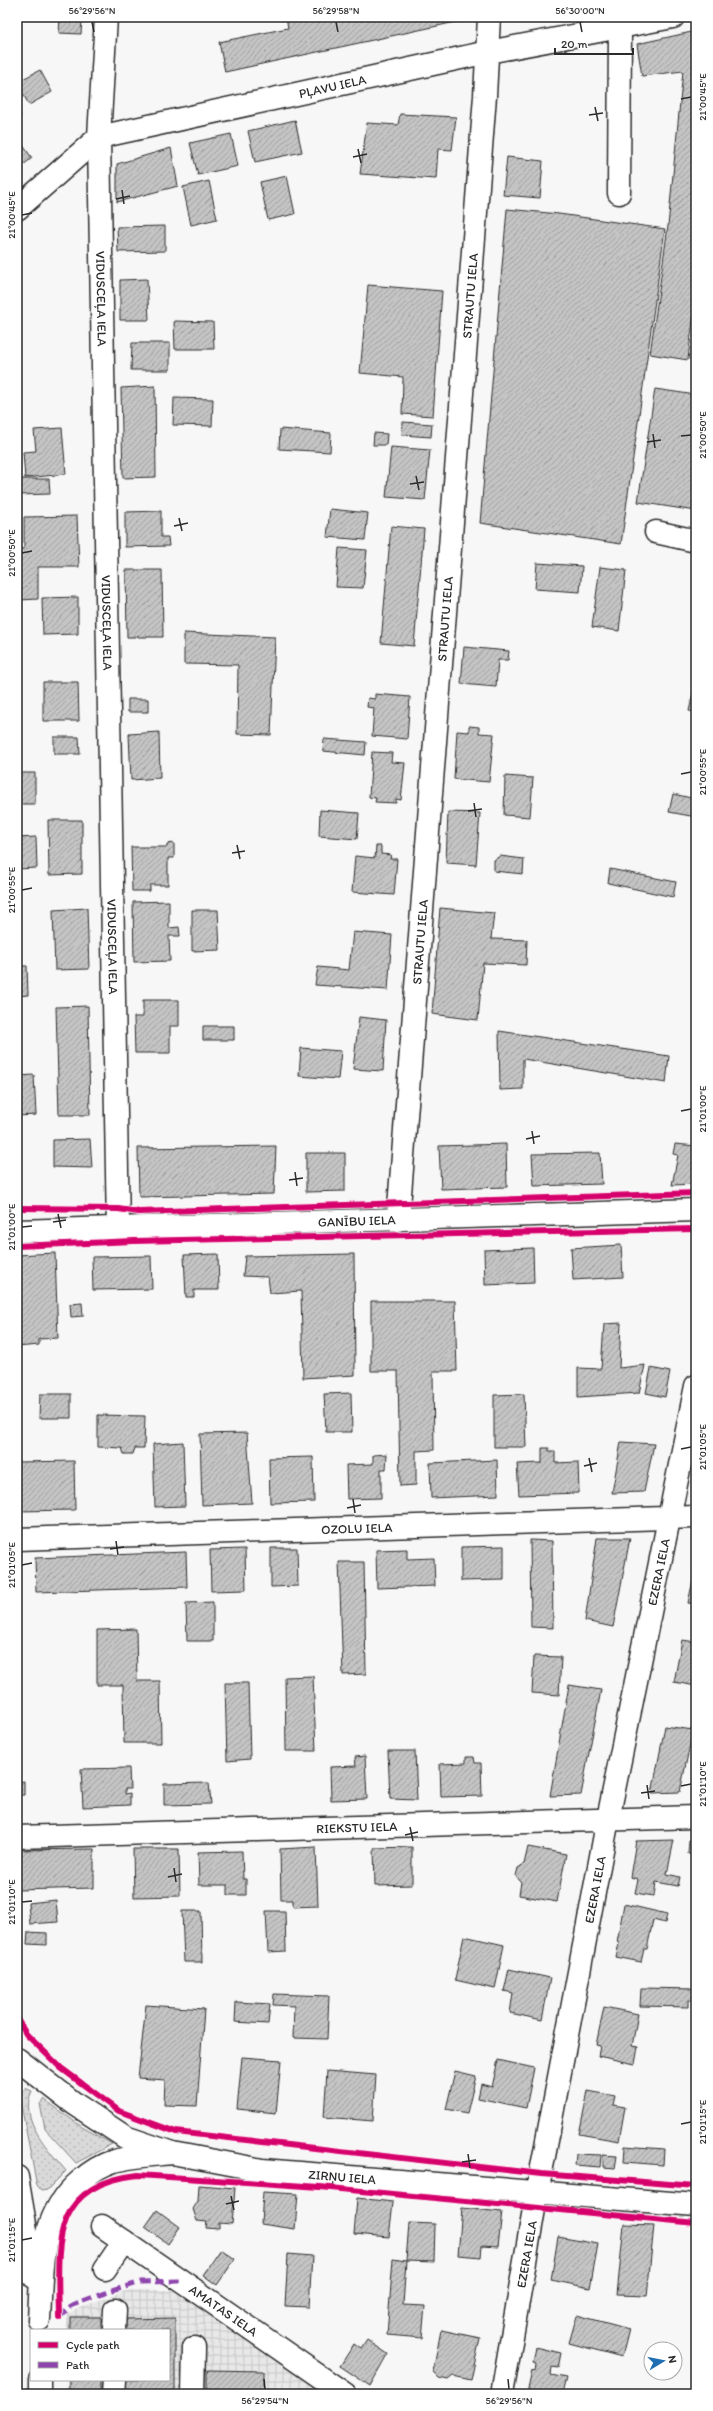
<svg xmlns="http://www.w3.org/2000/svg" width="713" height="2411" font-family="Itim,sans-serif">
<defs>
<pattern id="industrial-grid" width="8" height="8" patternUnits="userSpaceOnUse"><rect width="8" height="8" fill="#e8e8e8"/><path d="M0 4h8M4 0v8" fill="none" stroke="#c7c7c7"/></pattern>
<pattern id="grass-dots" width="8" height="8" patternUnits="userSpaceOnUse"><rect width="8" height="8" fill="#d9d9d9"/><path d="M2 2h.1M6 6h.1" fill="none" stroke="#bababa" stroke-width="1.8" stroke-linecap="round"/></pattern>
<pattern id="building-hatch" width="6" height="6" patternUnits="userSpaceOnUse"><rect width="6" height="6" fill="#c4c4c4"/><path d="M-1 1l2-2M0 6l6-6M5 7l2-2" fill="none" stroke="#9f9f9f"/></pattern>
</defs>
<rect width="100%" height="100%" fill="#f7f7f7"/>
<filter id="ink" filterUnits="userSpaceOnUse"><feTurbulence type="fractalNoise" baseFrequency=".025" numOctaves="2"/><feDisplacementMap in="SourceGraphic" scale="8" xChannelSelector="R" yChannelSelector="G"/><feConvolveMatrix kernelMatrix="1 2 1 2 8 2 1 2 1" color-interpolation-filters="sRGB"/></filter>
<g filter="url(#ink)">
<path fill="url(#industrial-grid)" d="M128,2290H172L327,2394H66L67,2380H169V2330H67V2313Z"/>
<path fill="url(#grass-dots)" stroke="#828282" d="M25,2088L32,2091C18,2119 49,2150 66,2171L47,2190L41,2191L37,2186L19,2095Z
M44,2099L82,2127L112,2144L76,2163L45,2129L40,2104Z"/>
<path fill="url(#building-hatch)" stroke="#2b2b2b" d="M60,17H82L81,34L59,33Z
M286,17H465V20L225,72L219,42L288,28Z
M696,31V296L688,360L650,354L668,226L683,71L642,76L637,44Z
M40,70L52,92L29,105L17,82Z
M17,110L21,116L17,120Z
M400,114L456,117L452,150L438,149L436,179L360,174L367,123L398,125Z
M295,120L302,152L255,162L248,131Z
M231,134L238,166L198,175L190,143Z
M17,137L32,158L17,170Z
M171,148L178,186L117,202V164Z
M507,157L543,161L540,198L503,195Z
M287,176L295,214L268,220L260,182Z
M209,181L217,219L191,225L183,187Z
M507,209L559,214L665,229L621,544L480,523Z
M165,226V251L118,252L117,227Z
M147,279L149,320H120V280Z
M368,285L442,291L433,416L402,414L403,377L360,373Z
M174,321L213,322L214,349H175Z
M132,343H170V370H131Z
M155,386L156,477L123,478L121,388Z
M655,389L696,395V511L638,502Z
M174,398L213,399L212,426L173,425Z
M403,422L432,424L431,437L402,435Z
M62,428L66,474L25,478L23,452L36,451L34,430Z
M280,429L331,433L330,452L279,449Z
M374,433L387,434L386,445H373Z
M391,447L430,450L425,500L386,497Z
M17,479H49L50,494L18,495Z
M330,509L368,513L365,540L327,537Z
M161,511V537H168L169,546L125,547V512Z
M77,516L79,567H38V599L20,600V570H17V549H24V517Z
M391,526L424,529L414,646L381,643Z
M339,548L367,550L363,588L336,587Z
M537,563L582,566L580,592L535,589Z
M600,567L626,570L619,631L592,627Z
M126,570H162L163,637H127Z
M78,597V634L43,635L42,598Z
M184,633L275,637L271,735L237,734L238,665L184,664Z
M464,647L509,651L508,660H498L496,687L461,684Z
M696,680V712L689,711Z
M43,682H78L79,721H43Z
M375,694L410,697L407,739L372,736L374,708L367,707L368,698L375,699Z
M128,699H148V712H128Z
M469,726L479,727V733L494,734L489,782L454,779L457,731L469,732Z
M159,732L160,778L131,780L129,734Z
M54,737H79L80,754H54Z
M324,739L366,742L365,755L323,751Z
M372,752L392,753L391,762L405,763L401,800L396,799V803L375,802L376,798L369,797Z
M17,773H35V804H17Z
M505,776L533,778L530,817L504,815Z
M673,794L696,799V817L669,812Z
M320,810L359,813L357,839L319,836Z
M448,812L480,813L476,865L446,863Z
M48,820H82V874L49,875Z
M36,837L37,868L17,869V838Z
M174,843V858H168V885H150V891H132L131,847H167V844Z
M376,846H381V854L391,855L390,859H397L394,895L352,892L355,856L375,858Z
M500,856L524,859L523,874L494,871V860Z
M610,869L676,882L673,897L608,883Z
M169,901V928L179,927L180,936H169L170,961L134,962L133,902Z
M87,908L89,969L55,970L53,910Z
M440,908L494,913L491,939L527,940L526,965L483,963L478,1020L432,1014Z
M192,910H218L220,950L192,951Z
M353,932L392,935L388,990L315,985L318,967L349,970Z
M17,966H27L28,995L17,996Z
M143,1000H179V1026H170V1053H135L134,1017H143Z
M88,1006L90,1115H59L56,1007Z
M359,1017L386,1020L383,1071L353,1069Z
M203,1026H234V1040H203Z
M499,1031L669,1056L666,1083L523,1059V1089L500,1090Z
M301,1048L341,1051L338,1079L299,1076Z
M696,1057V1073H693Z
M34,1075L36,1115L17,1116V1076Z
M90,1139L92,1168L53,1167V1140Z
M506,1144L507,1187L441,1189L439,1146Z
M675,1144L696,1146V1184L672,1185L678,1155L673,1154Z
M276,1146L274,1194L139,1197L138,1148Z
M306,1153H345V1191L306,1192Z
M600,1153L602,1184L534,1186L532,1154Z
M621,1245L623,1277L573,1280L571,1248Z
M533,1248L534,1283L485,1285L484,1250Z
M55,1253L58,1338L39,1339V1345L17,1347V1255Z
M218,1254L219,1290H194V1297H186L184,1255Z
M354,1254L355,1375L303,1378L301,1291L270,1293L268,1277L243,1276L245,1256Z
M151,1256L152,1289L93,1290L92,1257Z
M371,1301H455L457,1371H433L434,1450L416,1451V1485L400,1486L398,1371H371Z
M82,1303L83,1316L71,1317L70,1304Z
M621,1323L619,1368L645,1365L639,1393L578,1397V1368L601,1369L604,1324Z
M651,1368L670,1372L665,1397L646,1393Z
M351,1393L352,1432H326L324,1394Z
M40,1394H71V1418H39Z
M524,1394L526,1447H494V1395Z
M98,1415L145,1416L144,1448H135L133,1454H124L122,1448L98,1447Z
M247,1433L252,1503L202,1505L200,1434Z
M183,1442L185,1506L155,1507L153,1444Z
M621,1442L654,1444L644,1492L612,1493Z
M542,1448H549V1451H555V1463L578,1462L579,1493L519,1495L517,1464L542,1463Z
M387,1454L386,1469H381V1498L347,1499L346,1465L373,1464V1455Z
M313,1457L314,1502L270,1503L269,1458Z
M497,1460L498,1495L431,1498L430,1463Z
M74,1461L75,1510L18,1511V1462Z
M597,1538H630L613,1627L585,1621Z
M530,1540L552,1541L553,1628L531,1627Z
M504,1546V1580L461,1581V1547Z
M271,1548H297L298,1586L271,1587Z
M245,1549L246,1590L211,1591L210,1550Z
M407,1549V1559L434,1558L435,1586L377,1588L376,1550Z
M186,1552L187,1587L36,1592L35,1558Z
M339,1562H364L366,1674L343,1675Z
M696,1566V1604L688,1603Z
M213,1602V1641H187L186,1603Z
M136,1629L137,1681H160L161,1743H124L123,1685H97V1630Z
M682,1640L696,1642V1686L674,1682Z
M534,1656L561,1657L559,1695L532,1693Z
M313,1676L316,1751H286L285,1677Z
M225,1683H248L250,1759L227,1761Z
M569,1685L601,1690L581,1795L550,1796Z
M665,1726L693,1730L680,1792L652,1793Z
M388,1751H415L417,1800L390,1799Z
M365,1756L367,1799L331,1800L330,1767L356,1766L355,1757Z
M466,1757H474L475,1763H481L482,1796L441,1797L440,1764L466,1763Z
M17,1767L18,1782L24,1781V1795H19V1809H17Z
M129,1768L130,1789H125V1794L130,1793V1805L83,1807L81,1769Z
M209,1783L211,1804L164,1805V1784Z
M674,1840L667,1874L680,1877L678,1886L656,1882L654,1896L635,1893L638,1879L630,1877L636,1841Z
M689,1840H696V1854H688Z
M316,1847L318,1906L293,1907V1900H281L280,1849Z
M412,1847V1885L375,1886L374,1848Z
M528,1847L566,1854L557,1902L519,1895L521,1882L516,1876L518,1868L524,1864Z
M94,1849V1888L17,1890V1850Z
M133,1849H179L180,1896L134,1897Z
M242,1851L243,1879H246V1895H228V1885H199L198,1852Z
M56,1900L58,1922L30,1924L28,1903Z
M624,1904L667,1914L665,1923L653,1920L647,1949H644L641,1962L616,1957L619,1943L617,1942Z
M182,1911H201L202,1962H184Z
M266,1911H285L286,1951L268,1952Z
M28,1932L47,1933V1945L27,1944Z
M464,1936L504,1945L495,1989L455,1980Z
M509,1969L550,1978L542,2020L510,2013L513,1993L504,1991Z
M641,1988L696,1989V2000H689V2007L640,2006Z
M274,1994L329,1996L327,2039L293,2038L294,2006L273,2005Z
M236,2002L270,2004L268,2024L235,2022Z
M146,2005L204,2009L197,2106L164,2105L165,2080L138,2078Z
M604,2007L638,2014L632,2046L638,2047L635,2064L598,2056L600,2046L596,2045Z
M242,2057L281,2060L276,2113L237,2109Z
M498,2060L534,2068L526,2108L478,2098L481,2084L492,2087Z
M327,2071L376,2075L373,2121L324,2117Z
M455,2071L476,2076L467,2113L446,2109Z
M588,2091L615,2096L613,2105L625,2107L619,2141L579,2134Z
M625,2146L664,2149L663,2165L624,2162Z
M696,2153V2174H694Z
M576,2154L601,2155L600,2167L575,2165Z
M603,2155L617,2156L615,2168L603,2167Z
M199,2185L235,2188L232,2224L219,2223V2229L206,2228L207,2222L197,2221L193,2209L198,2201Z
M263,2192L298,2194L295,2229L261,2224Z
M357,2198L393,2202L389,2237L354,2234Z
M462,2208L502,2212L498,2247L482,2246L481,2257L458,2255Z
M157,2210L180,2227L168,2244L145,2227Z
M409,2223L435,2224L434,2262L406,2261Z
M624,2224L654,2225L647,2296L617,2295Z
M558,2237L598,2244L590,2288L551,2280Z
M221,2249L235,2259L217,2285L203,2275Z
M288,2254L312,2256L309,2307L285,2306Z
M393,2259L406,2261L403,2305L425,2306L422,2338L387,2335Z
M577,2315L629,2329L622,2357L569,2343Z
M70,2317H101V2330H70Z
M175,2318V2394H122V2380H169V2330H123V2319Z
M441,2330L480,2338L471,2380L453,2376L448,2380L439,2378L433,2372Z
M367,2340L388,2354L370,2386L340,2366L354,2344L361,2349Z
M536,2347L561,2353L558,2368L552,2367L551,2375L566,2378L562,2394H527L532,2371L535,2372L536,2364L533,2363Z
M207,2370L264,2371V2394H207Z
M69,2380H100V2394H69Z"/>
<g fill="none" stroke-linecap="round" stroke-linejoin="round">
<g stroke="#2b2b2b" stroke-width="25">
<g id="minor">
<path id="s1" d="M106,17L99,137L118,1229"/>
<path d="M619,193L620,28"/>
<path id="s2" d="M17,209L99,137L488,52L673,17"/>
<path d="M656,532L696,541"/>
<path id="s3" d="M398,1220L485,96L489,17"/>
<path id="s4" d="M17,1539L696,1517"/>
<path id="s5" d="M17,1837L696,1817"/>
<path d="M17,2177L34,2277"/>
<path id="s6" d="M102,2226L345,2394"/>
<path d="M105,2269L124,2241"/>
<path d="M39,2320C42,2270 38,2216 80,2181C90,2172 101,2165 114,2161C133,2156 153,2155 172,2153"/>
<path d="M114,2330L115,2310"/>
<path d="M40,2380V2394"/>
<path d="M113,2394L114,2380"/>
<path d="M193,2394L194,2348"/>
<path id="s7" d="M502,2394L534,2209L608,1819L696,1386"/>
</g>
</g>
<g stroke="#2b2b2b" stroke-width="25">
<g id="highway">
<path id="s8" d="M17,1231L696,1210"/>
<path id="s9" d="M17,2059L75,2104L125,2137L172,2153L262,2170L696,2205"/>
</g>
</g>
<use href="#minor" stroke="#fff" stroke-width="22"/>
<use href="#highway" stroke="#fff" stroke-width="22"/>
<path stroke="#8e44ad" stroke-width="5" stroke-dasharray="10 5" stroke-linecap="butt" d="M59,2318L70,2306L102,2294L141,2282L182,2281"/>
<g stroke="#fff" stroke-width="8">
<path id="cycleway" d="M17,1208L118,1209L139,1212L696,1193
M17,1246L134,1241L696,1229
M17,2019L26,2034L61,2068L119,2111L176,2132L541,2174L696,2186
M59,2318C58,2248 48,2185 138,2175L320,2187L696,2223"/>
</g>
<use href="#cycleway" stroke="#d6006c" stroke-width="6"/>
</g>
</g>
<path fill="none" stroke="#2b2b2b" stroke-width="1.5" d="M92,22L94,32M336,22L338,32M580,22L582,32M681,99L691,97M595,107L598,121M589,115L603,113M358,149L361,163M353,157L367,154M122,190L124,204M116,199L130,196M22,215L32,213M653,434L655,448M681,436L691,435M647,442L661,440M416,476L419,490M410,484L424,482M179,518L182,531M174,526L188,523M22,553L32,551M681,774L691,772M474,803L476,817M468,811L482,809M237,845L240,859M232,853L245,851M22,890L32,888M681,1111L691,1109M532,1131L534,1144M526,1139L540,1136M295,1172L297,1186M289,1180L303,1178M58,1214L61,1228M53,1222L66,1220M22,1227L32,1226M681,1449L691,1447M589,1458L592,1472M584,1466L597,1463M353,1499L355,1513M347,1508L361,1505M116,1541L118,1555M110,1549L124,1547M22,1565L32,1563M647,1785L649,1799M681,1786L691,1784M641,1793L655,1791M410,1827L413,1841M405,1835L418,1832M174,1868L176,1882M168,1877L182,1874M22,1902L32,1901M681,2124L691,2122M468,2154L470,2168M462,2162L476,2160M231,2196L234,2210M226,2204L239,2201M22,2240L32,2238M264,2379L265,2389M508,2379L509,2389"/>
<g text-anchor="middle" stroke-width="4" stroke-linejoin="round" paint-order="stroke">
<g font-size="13" fill="#2b2b2b" stroke="#fff">
<text dy="5" stroke="none"><textPath href="#s2" startOffset="348">PĻAVU IELA</textPath></text>
<text dy="5" stroke="none"><textPath href="#s3" startOffset="927">STRAUTU IELA</textPath></text>
<text dy="5" stroke="none"><textPath href="#s1" startOffset="282">VIDUSCEĻA IELA</textPath></text>
<text dy="5" stroke="none"><textPath href="#s3" startOffset="603">STRAUTU IELA</textPath></text>
<text dy="5" stroke="none"><textPath href="#s1" startOffset="606">VIDUSCEĻA IELA</textPath></text>
<text dy="5" stroke="none"><textPath href="#s3" startOffset="279">STRAUTU IELA</textPath></text>
<text dy="5" stroke="none"><textPath href="#s1" startOffset="930">VIDUSCEĻA IELA</textPath></text>
<text dy="5" stroke="none"><textPath href="#s8" startOffset="340">GANĪBU IELA</textPath></text>
<text dy="5" stroke="none"><textPath href="#s4" startOffset="340">OZOLU IELA</textPath></text>
<text dy="5" stroke="none"><textPath href="#s7" startOffset="837">EZERA IELA</textPath></text>
<text dy="5" stroke="none"><textPath href="#s5" startOffset="340">RIEKSTU IELA</textPath></text>
<text dy="5" stroke="none"><textPath href="#s7" startOffset="513">EZERA IELA</textPath></text>
<text dy="5" stroke="none"><textPath href="#s9" startOffset="355">ZIRŅU IELA</textPath></text>
<text dy="5" stroke="none"><textPath href="#s7" startOffset="142">EZERA IELA</textPath></text>
<text dy="5" stroke="none"><textPath href="#s6" startOffset="148">AMATAS IELA</textPath></text>
</g>
</g>
<rect width="713" height="2411" fill="none" stroke="#fff" stroke-width="44"/>
<rect x="30" y="2329" width="140" height="52" fill="#ffffff" stroke="#aaaaaa"/>
<rect x="38" y="2342" width="20" height="6" fill="#d6006c" stroke="#aaaaaa"/>
<text x="66" y="2349" font-size="12" fill="#2b2b2b">Cycle path</text>
<rect x="38" y="2362" width="20" height="6" fill="#8e44ad" stroke="#aaaaaa"/>
<text x="66" y="2369" font-size="12" fill="#2b2b2b">Path</text>
<g transform="translate(663 2361) rotate(80)"><circle r="19" fill="#ffffff" stroke="#aaaaaa"/>
<path d="M0-3L7 15L0 10L-7 15Z" fill="#1f6fb2"/>
<text y="-6" font-size="11" font-weight="bold" text-anchor="middle" fill="#2b2b2b">N</text>
</g>
<path d="M555 48v6h78v-6" fill="none" stroke="#2b2b2b" stroke-width="2"/>
<text x="561" y="48" font-size="12" fill="#2b2b2b" stroke="#ffffff" stroke-width="3" paint-order="stroke">20 m</text>
<rect x="22" y="22" width="669" height="2367" fill="none" stroke="#2b2b2b" stroke-width="1.5"/>
<g font-size="10" text-anchor="middle" fill="#2b2b2b">
<text x="92" y="14">56°29'56"N</text>
<text x="336" y="14">56°29'58"N</text>
<text x="580" y="14">56°30'00"N</text>
<text transform="translate(702 97) rotate(-90)" y="4">21°00'45"E</text>
<text transform="translate(11 215) rotate(-90)" y="4">21°00'45"E</text>
<text transform="translate(702 435) rotate(-90)" y="4">21°00'50"E</text>
<text transform="translate(11 553) rotate(-90)" y="4">21°00'50"E</text>
<text transform="translate(702 772) rotate(-90)" y="4">21°00'55"E</text>
<text transform="translate(11 890) rotate(-90)" y="4">21°00'55"E</text>
<text transform="translate(702 1109) rotate(-90)" y="4">21°01'00"E</text>
<text transform="translate(11 1227) rotate(-90)" y="4">21°01'00"E</text>
<text transform="translate(702 1447) rotate(-90)" y="4">21°01'05"E</text>
<text transform="translate(11 1565) rotate(-90)" y="4">21°01'05"E</text>
<text transform="translate(702 1784) rotate(-90)" y="4">21°01'10"E</text>
<text transform="translate(11 1902) rotate(-90)" y="4">21°01'10"E</text>
<text transform="translate(702 2122) rotate(-90)" y="4">21°01'15"E</text>
<text transform="translate(11 2240) rotate(-90)" y="4">21°01'15"E</text>
<text x="265" y="2404">56°29'54"N</text>
<text x="509" y="2404">56°29'56"N</text>
</g>
</svg>
